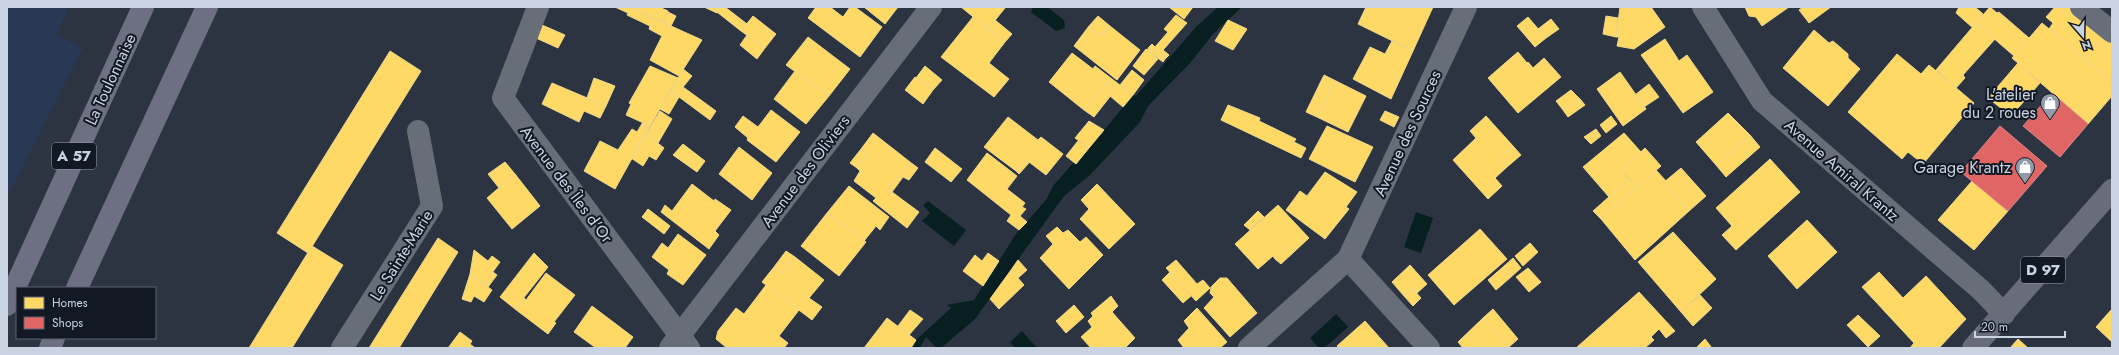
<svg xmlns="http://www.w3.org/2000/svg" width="2119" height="355" font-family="Jost,sans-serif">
<rect width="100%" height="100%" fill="#2c3441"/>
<path fill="#293955" d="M7,7H69L56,35L83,48L7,198Z"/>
<path fill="#071f21" d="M1033,7H1047L1064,20L1065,28L1056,31L1031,12Z
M1218,7H1242L1213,34L1191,62L1148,106L1140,122L1089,176L1064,196L975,319L941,348H937L926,337L920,348H911L916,340L951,308L947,305L974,300L1016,234L1046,200L1053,186L1074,162L1076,164L1133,95L1136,96L1196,27Z
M928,201L966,230L954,246L922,221L930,213L923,205Z
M1416,212L1433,218L1421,253L1404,247Z
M1336,314L1348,327L1324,348H1319L1310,338Z
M1022,331L1037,348H1015L1010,342Z"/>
<path fill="#ffd966" stroke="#efd78b" d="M615,7H629L702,40L679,76L650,60L662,36L649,29L650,26L627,15L628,13Z
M629,7H659L668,11L663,22Z
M704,7H720L717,13Z
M720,7H725L747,24L741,31L717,12Z
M816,7H830L843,17L850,7H855L882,27L860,57L808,18Z
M864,7H898L885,24Z
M961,7H1003L1005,8L988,29Z
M1169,7H1193L1184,19Z
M1366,7H1433L1413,51L1358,24Z
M1620,7H1651L1665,27L1634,49L1617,46L1619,37H1616Z
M1745,7H1789L1762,26L1756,17L1749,16Z
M1803,7H1831L1809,23L1799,10Z
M1959,7H1975L1983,14L1973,28L1956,13Z
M1990,7L1997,13L1999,12L2029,38L2014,56L1976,23Z
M2055,7H2071L2105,34L2084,59L2049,29L2053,23L2046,17Z
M668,12L676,16L671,26L663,22Z
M1176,15L1187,23L1163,50L1169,55L1165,59L1149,47L1152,44L1155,47L1168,32L1164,29Z
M753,16L776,34L765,48L741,31Z
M1098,16L1110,26L1101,36L1089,26Z
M1606,16L1618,18L1616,37L1603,34Z
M973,17L1005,42L989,63L1009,79L994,97L941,57Z
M1528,17L1546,38L1535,47L1517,26Z
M1551,19L1559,29L1546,38L1538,29Z
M995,20L1012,34L1005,42L988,29Z
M1228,20L1247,29L1233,50L1215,41Z
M1976,23L1995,39L1963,75L1965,78L1956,88L1936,70Z
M2042,23L2112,82V96L2088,124L2012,58Z
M542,25L565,35L558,48L536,38Z
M1089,26L1101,36L1110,26L1140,50L1117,80L1074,46Z
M1814,30L1829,43L1833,41L1848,54V58L1860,69L1828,106L1783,68Z
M2105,34L2112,40V82L2084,59Z
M747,35L765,48L757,59L740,45Z
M808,37L850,69L829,96L786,65Z
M1665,39L1679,61L1687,55L1713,92L1683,113L1641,55Z
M1392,41L1413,51L1391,99L1353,79L1370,47L1385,54Z
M1149,47L1165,59L1163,62L1147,50Z
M1146,49L1158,59L1144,75L1133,66Z
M390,51L421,71L308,253L277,233Z
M1518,52L1527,63L1521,68L1512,57Z
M1072,53L1093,69L1095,66L1133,95L1123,107L1110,96L1116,89L1107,82L1084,110L1049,82Z
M1897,54L1921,74L1929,65L1974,103L1923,164L1908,152L1902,159L1848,112Z
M1512,57L1521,68L1528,62L1533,68L1544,58L1561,77L1518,113L1488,78Z
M2018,63L2040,83L2011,116L1988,98Z
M650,66L678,78L650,126L626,115L631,104L629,103Z
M925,66L942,80L933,90L916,78Z
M683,69L692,76L683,87L716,111L710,120L671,91Z
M1132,70L1144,80L1133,95L1120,85Z
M795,71L829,96L806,124L774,99Z
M1620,72L1646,109L1623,126L1597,89Z
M1324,75L1336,81L1317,117L1306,112Z
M915,77L933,90L923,104L905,90Z
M594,78L615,86L606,106L587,98Z
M1336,81L1366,96L1348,132L1317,117Z
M1107,82L1116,89L1094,117L1084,110Z
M552,83L606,106L600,118L584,111L579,122L542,104Z
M1649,84L1659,97L1644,107L1635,95Z
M1571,90L1580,99L1563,110L1556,101Z
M671,91L679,97L669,114L660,109Z
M1580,99L1585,105L1568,117L1563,110Z
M1228,105L1260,118L1259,121L1296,139L1294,142L1306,148L1301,158L1221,120Z
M771,110L800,132L776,162L747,140L748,138L735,127L743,116L758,127Z
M660,111L672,119L658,143L646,134Z
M1385,111L1399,117L1394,127L1380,120Z
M1728,113L1750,135L1716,165L1696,142Z
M1486,116L1513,146L1499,158L1507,167L1495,178L1502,186L1488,199L1453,160L1476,138L1470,131Z
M1611,116L1617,124L1606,133L1600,125Z
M1008,117L1038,140L1041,137L1063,154L1046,175L1029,162L1028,164L1024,160L1016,171L984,147Z
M1089,121L1104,130L1089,148L1075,138Z
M643,122L650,126L615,189L584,171L600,141L618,150L632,129L637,132Z
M1327,126L1373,147L1355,182L1309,159Z
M1596,129L1601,136L1591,144L1584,137Z
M645,133L664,148L656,160L649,156L643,166L631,158Z
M873,133L910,162L888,189L919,212L907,228L873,201L876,198L854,181L860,171L857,168L868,154L861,149Z
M1624,133L1641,152L1621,170L1629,179L1609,197L1583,167Z
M1750,135L1760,147L1726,177L1716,165Z
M1078,141L1089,148L1076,164L1066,156Z
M683,144L705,161L697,172L673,155Z
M1513,146L1521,155L1507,167L1499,158Z
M739,147L772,173L752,200L719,174Z
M935,148L962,169L951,182L925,162Z
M1645,148L1661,166L1637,187L1621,170Z
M861,149L868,154L857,168L850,163Z
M987,153L1017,176L1007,189L1025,203L1022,207L1026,209L1020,216L1027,222L1019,230L1007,221L1011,215L967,180Z
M1770,159L1800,192L1736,250L1722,235L1732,226L1716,208Z
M1024,160L1028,164L1019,174L1016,171Z
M505,162L515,174L499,188L488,174Z
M910,162L918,168L909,180L903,177L892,192L888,189Z
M1681,168L1706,196L1689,211L1663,183Z
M1656,170L1666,181L1663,183L1689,211L1635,260L1601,219Z
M1325,172L1357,192L1346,207L1349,209L1325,239L1286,210L1300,191L1307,196Z
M515,174L540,206L512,229L487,198Z
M1629,179L1637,187L1601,219L1593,211Z
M1972,181L2008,211L1974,250L1938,220Z
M692,184L714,201L715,199L731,210L715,231L719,235L709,249L661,212L665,205L672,211Z
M1097,184L1135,224L1109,249L1080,219L1089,209L1081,200Z
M849,186L889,217L880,230L876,226L864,241L827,213Z
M1278,205L1309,238L1295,251L1289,245L1275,259L1273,256L1258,269L1235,244Z
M648,209L670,226L664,234L642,217Z
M1258,211L1264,217L1250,230L1244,225Z
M827,213L866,242L839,276L801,246Z
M1807,220L1837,252L1797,289L1768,256Z
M1057,227L1063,233L1068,230L1080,242L1086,237L1103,255L1069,289L1040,258L1053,244L1046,236Z
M1480,229L1507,259L1454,305L1428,275Z
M1673,232L1716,279L1681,312L1638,262Z
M678,234L706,255L683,285L667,274L669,270L652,257L662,243L668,248Z
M438,238L458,252L399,348H369Z
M1530,243L1538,252L1523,266L1515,256Z
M1289,245L1295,251L1281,264L1275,259Z
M312,246L343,265L292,348H249Z
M474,250L488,261L492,256L500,262L484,284L470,274Z
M786,251L795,257L782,273L774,267Z
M534,253L548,267L515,309L500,297Z
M988,253L999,261L983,286L963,271L975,255L982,261Z
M795,257L824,280L809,298L822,307L812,320L762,282L774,267L782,273Z
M1513,258L1521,268L1511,277L1503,267Z
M1018,260L1027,270L1018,278L1011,270Z
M1176,260L1197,284L1203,280L1210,288L1196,301L1166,268Z
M1410,265L1427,284L1417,293L1413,289L1404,296L1392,282Z
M1503,267L1511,277L1496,290L1488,280Z
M1528,268L1541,282L1529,292L1516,277Z
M1011,270L1024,285L999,309L990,299Z
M493,272L497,275L488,287L484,284Z
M1170,272L1191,296L1183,303L1162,280Z
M1879,272L1903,298L1926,276L1966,319L1939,348H1910L1914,343L1862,287Z
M546,273L575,295L554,322L556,323L548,334L515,309L524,298L526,300Z
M470,274L492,290L484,302L474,296L471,302L462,299Z
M1220,278H1227L1257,313L1230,337L1204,308L1214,297L1210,293L1211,287Z
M766,285L799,310L779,336L788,343L784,348H727L716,339L718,331L736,308L744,314Z
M1413,289L1421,298L1413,306L1404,296Z
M1639,292L1675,331L1666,338L1659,329L1651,337L1654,340L1645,348H1576Z
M1700,295L1712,308L1693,326L1681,312Z
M1111,296L1118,306L1112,312L1135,338L1125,348H1091L1081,337L1092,327L1088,321L1093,316L1091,313Z
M1074,305L1084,317L1066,333L1056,321Z
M592,306L633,337L625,348H596L574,332Z
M1197,308L1227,342L1220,348H1184L1178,340L1189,328L1184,321Z
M1493,309L1518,339L1509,347L1483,318Z
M910,310L923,319L909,335L898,326Z
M2111,310L2112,312V342L2096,327Z
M1858,315L1880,336L1868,347L1847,325Z
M887,318L916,340L911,348H864Z
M1483,318L1509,347L1508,348H1463L1458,342Z
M1365,321L1389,348H1339L1337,346Z
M460,332L472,341L470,344L475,348H448Z
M1705,339L1712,348H1696Z
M2018,339L2028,348H2010Z"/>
<path fill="#e06666" stroke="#d9878b" d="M2052,93L2088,124L2060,157L2023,126Z
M2000,126L2047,166L2008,211L1961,172Z"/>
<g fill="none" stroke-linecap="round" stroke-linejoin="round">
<path stroke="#686e78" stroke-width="22" d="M538,7L503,98L689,348
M1703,7L1762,101L1981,290L2004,314
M2081,7L2112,32
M1348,259L1429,348
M342,348L432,206L418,131
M670,348L931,7
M1249,348L1348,259L1466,7"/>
<path stroke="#686c7b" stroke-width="22" d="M1973,348L2112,190"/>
<path stroke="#6d7082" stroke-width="22" d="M77,288L207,7
M7,305L143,7
M50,348L54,338"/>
</g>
<defs>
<g id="shop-pin" transform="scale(1)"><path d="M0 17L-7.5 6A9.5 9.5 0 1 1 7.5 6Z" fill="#929baa" stroke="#131924"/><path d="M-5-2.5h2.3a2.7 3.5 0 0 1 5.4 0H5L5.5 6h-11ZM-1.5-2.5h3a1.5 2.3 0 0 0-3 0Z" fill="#fff"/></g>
</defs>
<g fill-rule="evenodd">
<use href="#shop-pin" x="2050" y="103"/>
<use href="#shop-pin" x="2025" y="167"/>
</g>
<g text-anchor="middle" stroke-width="4" stroke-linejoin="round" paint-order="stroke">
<g fill="#131924" stroke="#929ba9" stroke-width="1">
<rect x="52" y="143" width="44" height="26" rx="3"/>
<rect x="2021" y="257" width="44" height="26" rx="3"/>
</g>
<g font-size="15" font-weight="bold" fill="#c9d3e2">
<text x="74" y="161">A 57</text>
<text x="2043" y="275">D 97</text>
</g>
<g font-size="16" fill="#c9d3e2" stroke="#131924">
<text transform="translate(110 79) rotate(-65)" y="6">La Toulonnaise</text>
<text transform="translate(1407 133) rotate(-65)" y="6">Avenue des Sources</text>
<text transform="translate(1842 170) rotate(41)" y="6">Avenue Amiral Krantz</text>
<text transform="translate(805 171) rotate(-53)" y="6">Avenue des Oliviers</text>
<text transform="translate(567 184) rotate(53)" y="6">Avenue des Îles d'Or</text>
<text transform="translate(401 255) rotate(-58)" y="6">Le Sainte-Marie</text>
</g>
<g font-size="16" fill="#c9d3e2" stroke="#131924" text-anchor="end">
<text x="2036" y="100">L'atelier<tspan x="2036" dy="18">du 2 roues</tspan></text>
<text x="2011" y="173">Garage Krantz</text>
</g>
</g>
<rect width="2119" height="355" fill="none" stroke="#c9d3e2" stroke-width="16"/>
<rect x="16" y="287" width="140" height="52" fill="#131924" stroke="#5c6370"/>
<rect x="24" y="297" width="20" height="12" fill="#ffd966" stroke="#5c6370"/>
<text x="52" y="307" font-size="12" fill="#c9d3e2">Homes</text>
<rect x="24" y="317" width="20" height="12" fill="#e06666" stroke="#5c6370"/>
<text x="52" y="327" font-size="12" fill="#c9d3e2">Shops</text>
<g transform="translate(2083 36) rotate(160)" stroke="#131924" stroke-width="3" paint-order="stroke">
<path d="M0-3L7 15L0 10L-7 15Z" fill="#c9d3e2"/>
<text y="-6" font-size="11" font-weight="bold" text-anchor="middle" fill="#c9d3e2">N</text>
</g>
<path d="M1975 331v6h90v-6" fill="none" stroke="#c9d3e2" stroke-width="2"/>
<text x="1981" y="331" font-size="12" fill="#c9d3e2" stroke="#131924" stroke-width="3" paint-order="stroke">20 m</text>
</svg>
